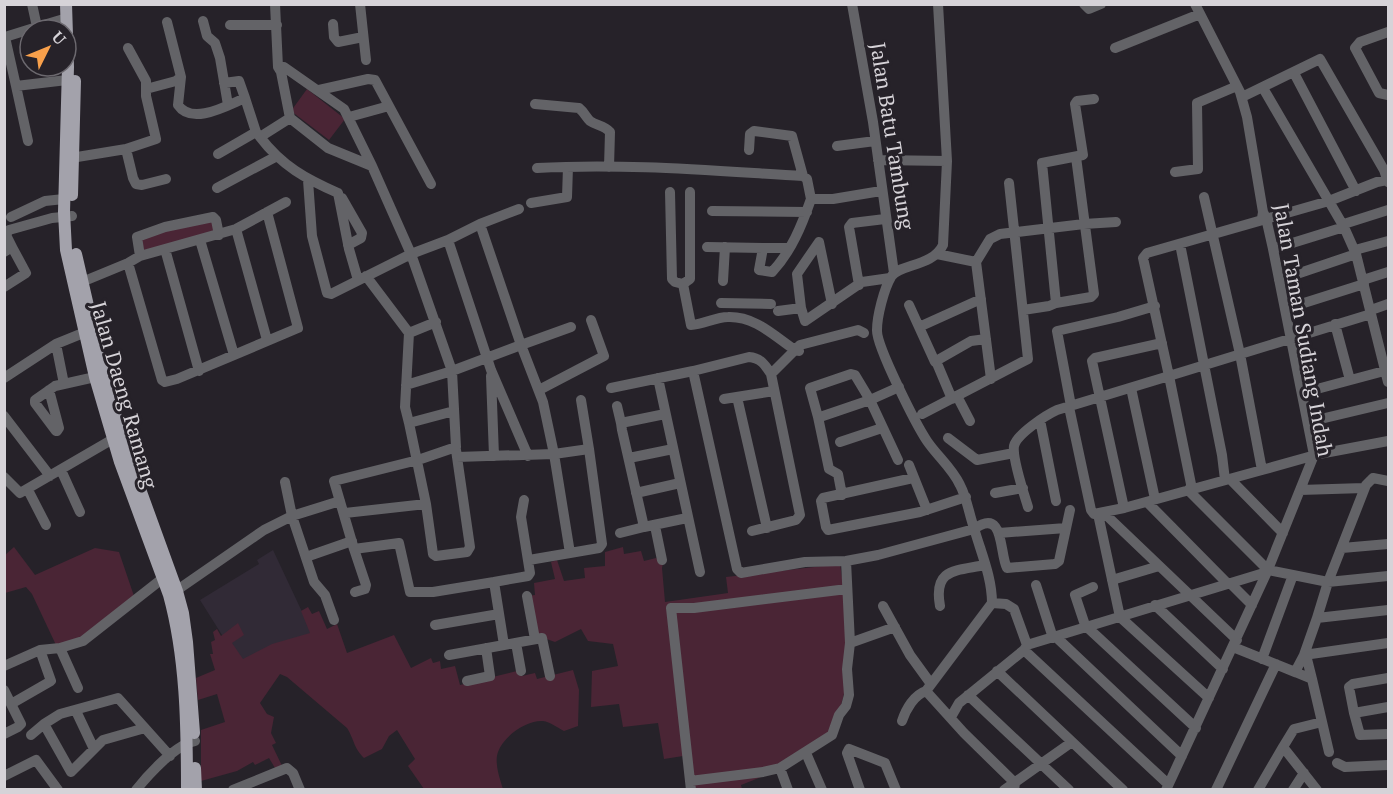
<svg xmlns="http://www.w3.org/2000/svg" width="1393" height="794" font-family="'PT Serif',serif">
<rect width="100%" height="100%" fill="#262229"/>
<path fill="#312a36" d="M273,550L312,633L239,662L200,600L259,564L257,560Z"/>
<path fill="#4a2535" d="M307,89L345,119L329,140L291,111Z
M213,219L217,234L142,253L140,237Z
M14,547L35,575L95,548L119,552L134,596L78,642L56,645L32,594L26,587L5,593L4,556Z
M623,547L624,554L641,551L644,561L656,558L663,563L662,568L665,602L728,593L726,577L840,564C848,618 862,709 814,747C792,765 766,775 741,785L742,789H691L683,756L664,759L658,723L623,727L619,704L591,707L592,671L618,666L613,644L588,641L581,629L555,642L535,635L527,596L535,595L534,583L555,579L551,562L557,560L564,581L585,578L584,568L605,566V552Z
M308,607L312,614L319,611L327,629L337,624L347,653L394,635L411,668L431,658L433,663L440,661L441,669L455,666L460,685L517,671L522,676L535,673L537,679L573,670L579,690L578,726L564,731C558,728 550,722 543,721C526,720 504,736 498,752C494,763 500,779 503,789H424L408,766L415,759L397,730L389,736L382,749L364,758C353,747 355,741 347,728L287,677L280,674L260,703L267,714L274,717L271,733L276,743L272,745L284,770L278,773L269,758L255,765L253,762L237,771L201,781V730L225,722L217,694L198,700L196,678L215,670L210,654H213L211,642L215,640L213,632L217,629L221,636L238,623L244,635L232,643L243,659L272,644L310,633L301,611Z"/>
<g fill="none" stroke-linecap="round" stroke-linejoin="round">
<path stroke="#636367" stroke-width="10" d="M32,4L37,27L67,18
M275,4L278,67L281,72L290,118L328,148L372,166L411,254L448,240L491,370L528,456
M360,4L366,60
M852,4L873,122L894,273
M1084,4L1089,9L1101,4
M1195,4L1240,92L1247,117L1263,212L1262,218
M203,21L207,36L215,43L220,58L228,105
M333,24L334,37L338,42L363,37
M230,25H277
M37,27L5,37L16,86L67,80
M1388,32L1360,42L1355,48L1379,93L1388,95
M1115,48L1200,14
M278,67H284L344,109L372,166
M1294,73L1356,191
M181,77L178,105C192,126 228,105 245,98L256,132
M224,83L239,81L245,98
M16,86L28,141
M1263,88L1344,227L1356,254L1388,382
M146,89L176,81L181,77L167,22
M319,90L368,79L375,80L431,184
M1242,97L1320,59L1384,170L1388,182
M535,104L579,108C584,112 586,117 590,121C597,126 604,125 610,132L609,167
M349,117L389,106
M260,137C282,166 306,179 338,193
M837,146L875,141
M126,149L133,178L136,184L142,185L166,179
M749,150L750,134L754,131L792,136L803,176
M218,154L256,132L260,137L290,118
M65,159L126,149L156,139L146,96V81L128,48
M878,160L947,161
M537,168C626,163 715,171 803,176L807,179L811,199
M1175,172L1198,169L1197,103L1237,86
M308,180L312,236L327,293L331,294L411,254L452,371L456,447L418,460L334,481L354,549L399,543L410,592H433L494,582L504,645L449,655
M217,188L277,156
M670,192L672,279L675,282L683,284L690,279V192
M338,193L349,249L358,280
M1204,197L1240,354L1262,470L1319,454L1388,441
M342,198L362,233L361,238L348,245
M531,203L567,197L568,167
M712,211L807,212
M11,217L45,201L64,199
M480,224L519,209
M236,229L267,340
M200,240L234,355
M448,240L480,224L521,345L571,327
M819,242L797,274L801,308L805,321L862,282L890,278
M819,242L832,304
M1180,244L1222,455L1225,480
M707,247L763,248
M789,248H763L759,270L772,272C791,252 802,225 811,199H833L881,191
M165,249L199,371
M1273,249L1344,227L1347,223L1388,210
M1355,250L1388,241
M4,252L12,247L6,235L9,230L52,218L72,216
M937,254L976,262L990,239L1000,234L1084,224L1116,222
M140,256L137,237L165,227L213,217L216,220L219,235
M976,262L991,379
M128,263L162,380L165,382L177,379L298,328L267,212
M366,276L409,333L405,407L409,423L454,411
M1279,280L1356,254
M1363,280L1388,272
M723,281L725,247
M77,284L128,263L140,256L236,229L286,202
M683,284L691,325C703,325 715,317 728,317C755,316 774,336 795,350L799,351
M859,285L849,227L852,223L885,219
M4,287L26,273L12,247
M721,303L771,304
M1056,303L1091,297L1094,294L1076,157
M909,305L935,362
M1285,309L1364,284
M1023,310L1049,306L1056,303L1042,163L1083,155L1075,104L1077,101L1094,99
M1371,310L1388,304
M778,311L801,308
M1371,314L1169,376L1143,258L1147,253L1329,201L1377,182L1387,180
M1335,324L1350,380
M919,327L981,299
M409,333L436,322
M56,344L64,384
M693,371L737,569L741,573L805,562L846,561L878,555L974,529C1005,507 999,553 1007,568L1055,564L1059,561L1070,510
M491,376L494,456
M4,378L56,344L93,329
M658,378L700,572
M406,385L452,371L521,345L543,402L554,454L457,457
M611,388L693,371L749,357C761,358 765,365 771,374
M1131,388L1155,499
M49,390L59,428L57,431
M539,390L604,356L591,320
M1302,393L1388,370
M957,396L970,421
M737,397L767,528
M724,399L774,391
M952,399L936,361L971,341L986,339
M617,406L621,423
M1071,406L1057,331L1118,317L1155,306
M1069,407L1091,510L1094,514L1124,508L1262,470
M665,414L621,423L622,430L644,527L687,518
M922,414L1028,359L1009,183
M4,416L50,476
M823,416L870,400L899,387
M1040,420L1056,501
M1308,422L1388,403
M409,423L426,504L433,554L436,556L467,552L470,547L456,450
M56,431L35,403V400L55,386L95,377
M948,438L977,460L1014,453
M840,442L882,428
M629,458L673,449
M909,465L927,510
M61,470L80,512
M4,477L20,493L113,439
M913,478L823,498L821,501L826,527L828,530L920,512L966,497
M1230,479L1283,533
M28,490L46,525
M1188,490L1268,570L1328,582L1388,576
M1300,490L1364,488
M636,493L680,483
M995,493L1023,488
M842,495L838,474L829,469L818,417L810,388L851,374L855,375L870,400L898,460
M1147,502L1228,584
M1028,507C1024,494 1012,458 1014,446C1017,434 1046,415 1057,410L1169,376L1192,489
M1124,508L1092,361L1095,358L1162,343
M345,513L426,504
M1104,513L1237,640
M1098,514L1120,617L1209,698
M655,526L662,560
M752,531L796,520L800,515L771,374L800,345L858,330L864,333
M620,533L644,527
M999,533L1066,528
M1342,548L1388,544
M354,549L366,585L365,589L355,592
M570,553L599,548L602,544L589,449
M306,557L352,541
M529,560L570,553L554,454L589,449L581,400
M1112,580L1159,566
M494,582L528,576L530,573L521,517L524,500
M1230,583L1252,605
M1036,585L1053,638
M170,595L264,530L292,516L285,482
M527,596L535,639
M992,603L1006,604L1014,609L1027,645
M1155,605L1223,669
M883,606L910,655L931,684
M940,606C933,568 956,571 985,565
M1317,618L1328,582L1366,485L1373,478L1388,481
M334,620L325,595L314,582L292,516L340,501
M435,625L499,614
M1086,628L1075,595L1093,587
M1088,628L1196,728
M1056,637L1182,756
M516,643L521,671
M850,643L895,627
M504,645L542,638L550,676
M1233,647L1295,672L1304,655L1388,643
M60,648L78,688
M1024,650L1168,784
M1304,655L1317,618L1388,610
M1306,655L1312,679
M1262,659L1293,575
M4,666L40,650L60,648L83,641L167,575
M997,671L1123,790
M1295,672L1312,679L1329,752
M1388,678L1353,684L1349,687L1354,713L1388,707
M467,681L490,676L486,648
M4,690L21,724L18,727L4,734
M926,691L964,733L1015,783L1014,790
M968,695L1069,790
M11,704L51,681L40,650
M76,711L94,749
M1354,713L1360,735L1388,734
M951,717L959,703L1024,650L1027,645L1267,572
M902,721C906,709 914,695 926,691L992,603C992,577 981,553 974,528C969,514 967,498 960,485C952,468 938,457 927,441C917,426 876,346 877,330C877,316 884,289 891,277C898,264 933,267 943,245L947,161L938,4
M44,724L60,714L118,698L170,756
M31,735L44,724L71,772L103,740L145,728
M806,753L822,790
M1337,763L1345,767L1388,765
M780,768L788,790
M4,776L36,760L58,790
M690,781L763,772L780,768L832,735L839,715L846,706L849,695L847,669L850,643L846,561
M136,790C148,775 176,744 195,741
M233,790L287,768L293,773L300,790
M691,790L671,608H694L847,589
M860,790L847,753L849,749L885,763L896,790
M1004,790L1072,742
M1166,790L1267,572L1314,455L1273,249L1266,218L1263,212
M1216,790L1276,664
M1258,790L1283,747
M1293,790L1304,773
M1317,790L1283,747L1294,729L1322,722"/>
<path stroke="#a3a2ab" stroke-width="12" d="M66,4L68,67L64,212L66,250L95,377L120,462L169,595C186,657 187,725 187,790
M72,195L75,81
M76,254L104,375L124,445L177,591L183,613L187,642L194,733
M195,768L196,790"/>
</g>
<g text-anchor="middle" stroke-width="6" stroke-linejoin="round" paint-order="stroke">
<g font-size="21" fill="#d6d3d8" stroke="#262229">
<text transform="translate(892 136) rotate(81)" y="7">Jalan Batu Tambung</text>
<text transform="translate(1303 330) rotate(80)" y="7">Jalan Taman Sudiang Indah</text>
<text transform="translate(124 395) rotate(74)" y="7">Jalan Daeng Ramang</text>
</g>
</g>
<rect width="1393" height="794" fill="none" stroke="#d6d3d8" stroke-width="12"/>
<g transform="translate(48 48) rotate(47)"><circle r="28" fill="#262229" stroke="#6c696f" stroke-width="1.5"/>
<path d="M0-4.5L10 22L0 15L-10 22Z" fill="#f8a04b"/>
<text y="-9" font-size="16" font-weight="bold" text-anchor="middle" fill="#d6d3d8">U</text>
</g>
</svg>
